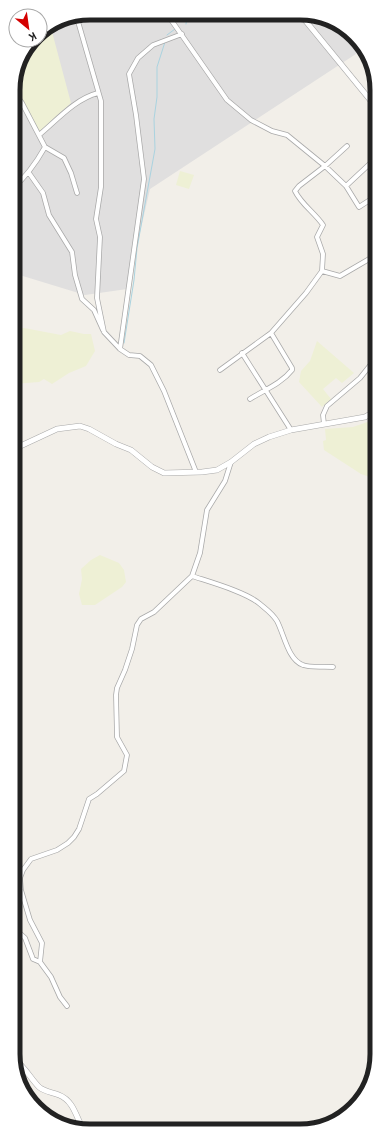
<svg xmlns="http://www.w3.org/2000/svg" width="390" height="1144" font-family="'Archivo Narrow',sans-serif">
<rect width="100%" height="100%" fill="#f2efe9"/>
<path fill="#e0dfdf" d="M90,13L315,15L354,35L362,50L150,189L127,289L85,295L13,273V85L21,56L33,40H40V32Z"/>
<path fill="#eef0d5" d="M51,28L71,103L39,132L23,102L13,88V85L21,56L33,40H40V32Z
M180,171L194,175L189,189L176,185Z
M24,328L61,335L70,331L84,334H91L95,351L86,366L69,373L52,384L44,379L39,382L14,384V367L15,362L14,329Z
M317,341L354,373L342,383L336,378L323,389L331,399L322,407L299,382L301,371L310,361Z
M376,419V479L361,474L324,450L323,441L326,440L325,429L353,427Z
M100,555L119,563L124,570L126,582L122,587L95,605H82L79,594L82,579L81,569L91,560Z"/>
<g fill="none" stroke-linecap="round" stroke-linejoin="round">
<path stroke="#aad3df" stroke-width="1" d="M186,24L187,17L189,14
M167,35L175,29
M124,343L134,280L137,248L155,149L154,119L157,97V67L165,42"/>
<g stroke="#a9a9a9" stroke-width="5.5">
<path id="minor" d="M167,14L227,100L251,120L272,131L287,135L325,166L346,186L359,207L376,196
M77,18L101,101V187L96,219L100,237L97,298L104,332L120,349L129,355L140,356L151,365L164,391L196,472
M13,91L22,103L45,147L64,158L71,173L77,193
M39,135C57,120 75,99 98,93
M29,173L43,193L49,215L72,252L75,275L82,299L94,310L103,330
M346,186L376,158
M13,188C27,176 36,163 45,147
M322,271L340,276L376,255
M120,349L144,179L136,115L129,74L138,58L153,45L182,34
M242,353L291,430
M14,359V361
M220,370L271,333L306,293L322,271L323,254L317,237L323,225C315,213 301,204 295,191L299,186L325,166L347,146
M250,399C264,390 281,384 292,370V368L271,333
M324,424L323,415L327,406L360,378L376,358
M192,576C210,582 246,592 260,604C266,609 273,614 277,621C284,634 288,660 303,665C311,668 324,666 333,667
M14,928L25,938L33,959L40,962
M67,1006L60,997L51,977L40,962L42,943L30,920L21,890L20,878L23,870L31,859L57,850L68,843L74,837L79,829L89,799L97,794L124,771L127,755L117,737L116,695L117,688L125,670L132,649L137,625L141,619L154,612L192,576L200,553L207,510L225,481L231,462"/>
</g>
<g stroke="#a9a9a9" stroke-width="6">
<path id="tertiary" d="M300,14L376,107
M14,449L57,429L80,426L89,429L116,444L131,450L152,467L164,473L202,472L217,470L231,462L254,444L269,437L291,430L365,417L376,411
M15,1060C26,1068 30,1078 39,1087C45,1092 52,1092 59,1095C74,1101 76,1117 83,1129"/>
</g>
<use href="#minor" stroke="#fff" stroke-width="4"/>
<use href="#tertiary" stroke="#fff" stroke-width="5"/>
</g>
<path d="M0 0H390V1144H0ZM90 20H300A70 70 0 0 1 370 90V1054A70 70 0 0 1 300 1124H90A70 70 0 0 1 20 1054V90A70 70 0 0 1 90 20Z" fill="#fff" fill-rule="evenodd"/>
<path fill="none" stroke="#222" stroke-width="5" d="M90 20H300A70 70 0 0 1 370 90V1054A70 70 0 0 1 300 1124H90A70 70 0 0 1 20 1054V90A70 70 0 0 1 90 20Z"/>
<g transform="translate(28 28) rotate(151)"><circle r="19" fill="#ffffff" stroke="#a7a7a7"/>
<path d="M0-3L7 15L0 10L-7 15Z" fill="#d40000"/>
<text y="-6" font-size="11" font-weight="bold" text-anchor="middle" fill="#222222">K</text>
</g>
</svg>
